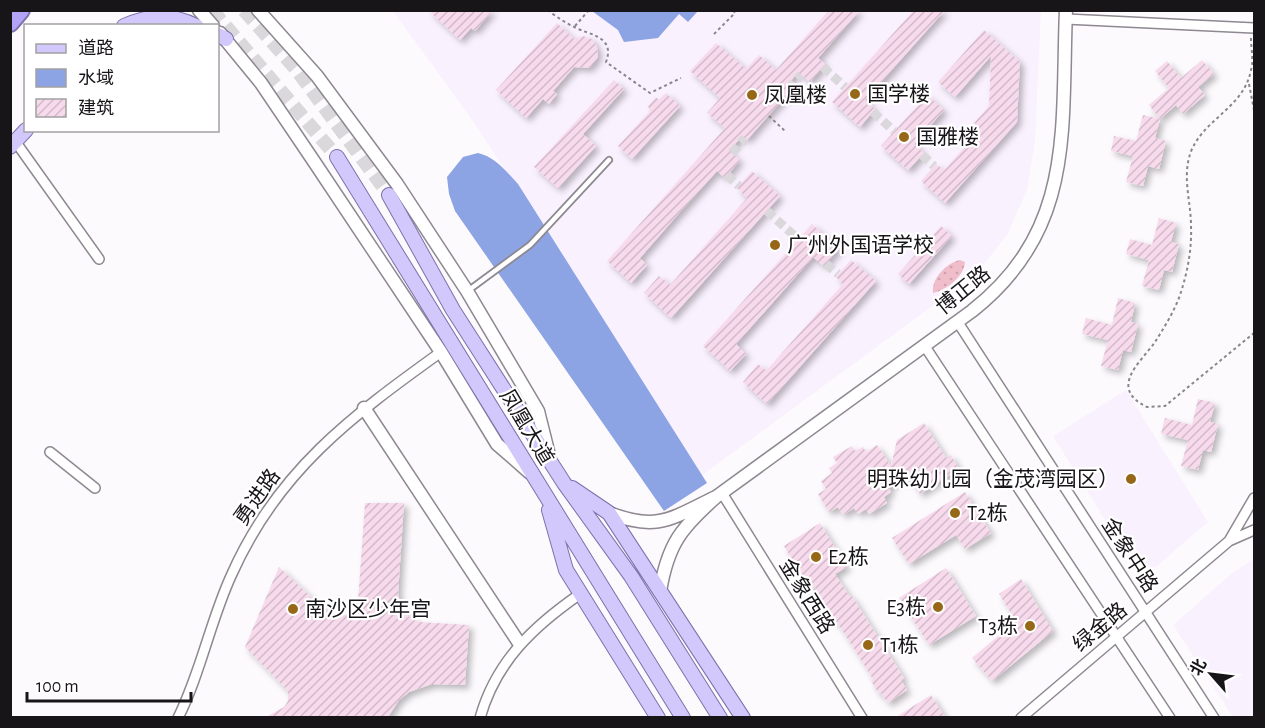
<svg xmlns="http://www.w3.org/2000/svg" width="1265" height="728" font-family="'Alegreya Sans','Noto Sans SC',sans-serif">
<defs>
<pattern id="grass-dots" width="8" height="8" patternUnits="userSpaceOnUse" patternTransform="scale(1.5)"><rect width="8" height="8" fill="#f0beca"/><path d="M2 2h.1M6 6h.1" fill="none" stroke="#cda2ad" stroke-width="1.8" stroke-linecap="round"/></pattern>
<pattern id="building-hatch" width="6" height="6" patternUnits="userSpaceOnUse" patternTransform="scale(1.5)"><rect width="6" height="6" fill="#f7daec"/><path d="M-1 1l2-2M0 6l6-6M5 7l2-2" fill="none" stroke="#d3baca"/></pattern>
<filter id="shadow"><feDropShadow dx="4" dy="4" stdDeviation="3" flood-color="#0004"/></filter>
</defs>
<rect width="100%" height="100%" fill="#fdfafe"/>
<path fill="#faf1fe" d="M393,11H1041L1035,142L1027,190L1007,235L976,274L701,476L475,124Z
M1126,390L1208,522L1156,567H1134L1053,436Z
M1254,559V717H1233L1173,625L1232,573Z"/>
<path fill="url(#grass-dots)" d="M960,260L965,262C964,277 946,290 933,293C931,279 946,263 960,260Z"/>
<path fill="#8ca3e4" d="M592,11H698L688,22L679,14L658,38L624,42L618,30Z
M478,153C495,157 506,171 518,184L707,483L664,511L455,211L449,194L447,177L463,157Z"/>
<path fill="url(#building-hatch)" filter="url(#shadow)" d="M428,10H493L475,31L471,28L460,40Z
M829,10H860L818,58L825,64L810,82L798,72L786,87L790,91L747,140L742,136L729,151L740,160L725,178L717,171L680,212L640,258L647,265L631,283L607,261L725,128L707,113L720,98L690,71L716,43L746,69L759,55L776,70Z
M914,10H945L865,100L875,109L860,127L832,102Z
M557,23L574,39L583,36L592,39L597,47L598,57L589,68L574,67L553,91L557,94L549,104L543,99L526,118L496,90Z
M984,30L1020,62L1017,122L945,203L921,181L936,164L944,170L981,129L974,123L989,106L991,56L955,97L938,82Z
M1202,60L1214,74L1198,87L1205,95L1183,114L1176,105L1160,119L1149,105L1169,88L1155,71L1167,61L1181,78Z
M614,80L624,89L583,134L596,146L558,188L534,167Z
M666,93L680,106L632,159L618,146L650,111L648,106L656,97L659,100Z
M927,95L944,110L914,144L924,153L908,170L881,146Z
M1143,115L1160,119L1155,138L1166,141L1159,169L1148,166L1143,186L1126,182L1133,156L1111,151L1114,136L1136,141Z
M752,171L780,196L671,318L644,293L659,276L670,285L747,198L737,188Z
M1159,218L1176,223L1171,242L1179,244L1172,272L1164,270L1159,290L1142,286L1149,260L1126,254L1130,239L1152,245Z
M812,224L839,248L824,266L813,257L736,344L746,354L730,371L703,346Z
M941,226L952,236L909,284L898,274Z
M851,260L876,281L767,404L743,382L758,364L766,371L813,318L843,284L836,277Z
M1118,298L1135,303L1131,322L1138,324L1131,352L1123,350L1118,370L1101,366L1108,340L1082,334L1086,318L1112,325Z
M1198,399L1215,403L1210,422L1218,424L1211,452L1203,450L1198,470L1181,466L1188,440L1161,434L1165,418L1192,425Z
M924,423L946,458L951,455L959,469L920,494L908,474L888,487L891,492L884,497L887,503L869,514L866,509L858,514L854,508L843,515L838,507L829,512L818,494L826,489L821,481L832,473L829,468L837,463L833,457L852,446L855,451L863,447L866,452L877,445L891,466L897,440Z
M965,492L991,533L965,549L956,535L909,564L892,538Z
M365,503H404L398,594L400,603L406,615L419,622L469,625L465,685L432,684L409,692L399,700L388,717H266L284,707L288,701V691L245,647L279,567L328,613L339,617L353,612L358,601Z
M820,523L847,567L835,574L850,597L852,596L904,678L901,680L907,690L888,703L881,693L879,694L871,681L873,679L837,622L835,623L815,587L811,590L784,546Z
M946,568L976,616L929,645L899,598Z
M1021,579L1053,631L992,681L972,658L1016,621L999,594Z
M931,695L945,717H896Z"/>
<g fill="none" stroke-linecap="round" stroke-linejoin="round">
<path stroke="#dbd8dc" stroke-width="9" stroke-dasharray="9 4.5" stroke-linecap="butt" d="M823,67L845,87
M788,89L801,75
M873,112L894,131
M732,153L745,138
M922,155L934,166
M727,175L739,186
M767,211L798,239
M826,264L838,274"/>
<path stroke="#dbd8dc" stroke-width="14" stroke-dasharray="14 7" stroke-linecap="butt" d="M212,10L337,157
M244,10L296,69L389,195"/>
<g stroke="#8e8891" stroke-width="8">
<path id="lane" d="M469,290L530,245L609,160"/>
</g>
<g stroke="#8e8891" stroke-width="12">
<path id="street" d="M1066,19L1254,28
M15,141L99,259
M957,321L1214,718
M924,345L1170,718
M50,452L95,488
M722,493L862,718
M1229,541L1254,498
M178,718C201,672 210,622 231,576C277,471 352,416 441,352
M480,718C496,661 534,626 580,594
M1021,718L1229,541L1254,530"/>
</g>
<g stroke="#8e8891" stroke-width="15">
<path id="secondary" d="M199,10L213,26
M258,10L317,76L397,184L467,291L538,411L549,455
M220,33L261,83L315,163L441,352L497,444L529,472
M364,408L519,643
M716,497L972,311C1076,229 1061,129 1066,10
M609,513C658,532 672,518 716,497C681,528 668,544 660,591"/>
</g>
<g stroke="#7d72aa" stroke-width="16">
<path id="primary" d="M124,26C150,15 170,13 196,26
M218,35L226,39
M10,147L26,130
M337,157L683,718
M389,195L453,310L564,483L631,576L720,718
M572,488L609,513L743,718
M549,510L566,570L658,718"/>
</g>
<g stroke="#7d72aa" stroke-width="20">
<path id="highway" d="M10,23L21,10"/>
</g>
<path stroke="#89868a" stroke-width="2" stroke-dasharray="3 3" stroke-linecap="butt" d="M548,10C557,18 574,28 586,32C601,37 613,43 606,62L650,93L681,78
M575,26L589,10
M714,34L735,13L733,10
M1251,38C1251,49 1254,60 1251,70C1244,107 1207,117 1192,149C1181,175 1191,200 1191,226C1192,250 1187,275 1179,298C1173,313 1164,328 1155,342C1140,363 1108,388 1147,407L1165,406L1254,333
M1249,84L1254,110
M769,116L786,132"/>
<use href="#lane" stroke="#fff" stroke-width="4.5"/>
<use href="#street" stroke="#fff" stroke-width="9"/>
<use href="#secondary" stroke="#fff" stroke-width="12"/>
<use href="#primary" stroke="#d2c8fb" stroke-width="14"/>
<use href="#highway" stroke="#b4a4f8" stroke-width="16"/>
</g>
<g fill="#966717" stroke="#fff" stroke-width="2">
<circle cx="855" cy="94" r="6"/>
<circle cx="752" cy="95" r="6"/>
<circle cx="904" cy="137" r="6"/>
<circle cx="775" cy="245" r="6"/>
<circle cx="1131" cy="479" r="6"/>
<circle cx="955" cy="513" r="6"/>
<circle cx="816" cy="557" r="6"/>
<circle cx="938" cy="607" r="6"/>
<circle cx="293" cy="609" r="6"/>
<circle cx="1030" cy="626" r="6"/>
<circle cx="868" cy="645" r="6"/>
</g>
<g text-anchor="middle" stroke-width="4.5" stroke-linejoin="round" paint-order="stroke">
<g font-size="21" fill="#181519" stroke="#fff" text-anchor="start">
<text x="867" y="101">国学楼</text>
<text x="764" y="102">凤凰楼</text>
<text x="916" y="144">国雅楼</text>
<text x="787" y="252">广州外国语学校</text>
<text x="1119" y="486" text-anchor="end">明珠幼儿园（金茂湾园区）</text>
<text x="967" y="520">T2栋</text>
<text x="828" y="564">E2栋</text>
<text x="926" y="614" text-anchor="end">E3栋</text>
<text x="305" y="616">南沙区少年宫</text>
<text x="1018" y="633" text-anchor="end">T3栋</text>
<text x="880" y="652">T1栋</text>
</g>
<g font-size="21" fill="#181519" stroke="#fff">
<text transform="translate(963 290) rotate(-39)" y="7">博正路</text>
<text transform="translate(527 427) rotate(59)" y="7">凤凰大道</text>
<text transform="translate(257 497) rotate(-55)" y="7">勇进路</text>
<text transform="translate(1130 555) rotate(57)" y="7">金象中路</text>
<text transform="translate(807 596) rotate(58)" y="7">金象西路</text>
<text transform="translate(1100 627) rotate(-40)" y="7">绿金路</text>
</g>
</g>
<rect width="1265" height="728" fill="none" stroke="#181519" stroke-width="24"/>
<rect x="24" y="24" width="195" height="108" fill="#ffffff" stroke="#a3a1a3" stroke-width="1.5"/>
<rect x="36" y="44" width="30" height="9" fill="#d2c8fb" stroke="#a3a1a3" stroke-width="1.5"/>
<text x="78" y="54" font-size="18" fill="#181519">道路</text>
<rect x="36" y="69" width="30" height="18" fill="#8ca3e4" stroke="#a3a1a3" stroke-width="1.5"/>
<text x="78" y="84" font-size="18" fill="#181519">水域</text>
<rect x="36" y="99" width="30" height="18" fill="url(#building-hatch)" stroke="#a3a1a3" stroke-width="1.5"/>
<text x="78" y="114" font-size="18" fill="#181519">建筑</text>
<g transform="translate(1211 674) rotate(298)" stroke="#ffffff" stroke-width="4.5" paint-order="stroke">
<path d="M0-4.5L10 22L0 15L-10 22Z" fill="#181519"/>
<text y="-9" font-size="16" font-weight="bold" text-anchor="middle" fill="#181519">北</text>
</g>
<path d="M27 692v9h164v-9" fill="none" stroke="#181519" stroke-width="3"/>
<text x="36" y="692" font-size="18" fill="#181519" stroke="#ffffff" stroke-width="4.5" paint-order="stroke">100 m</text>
</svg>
